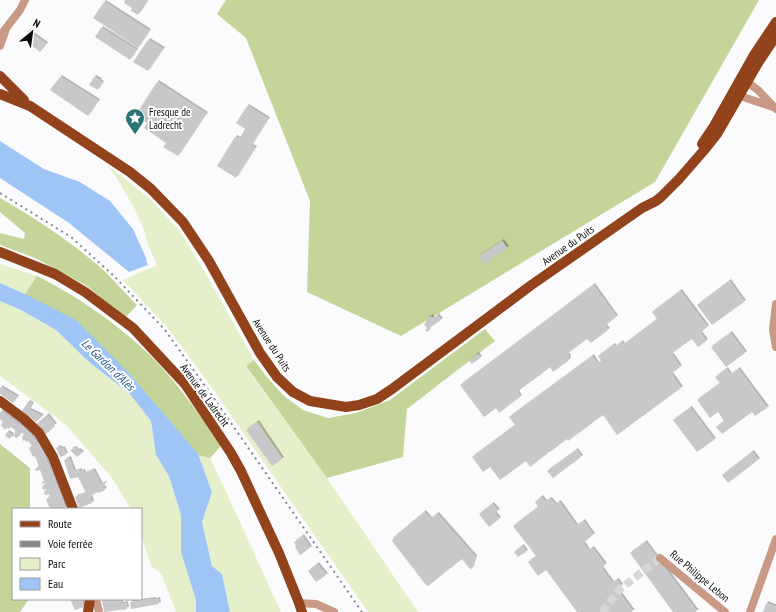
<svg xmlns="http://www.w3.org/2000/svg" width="776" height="612" font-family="'PT Sans Narrow',sans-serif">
<defs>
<filter id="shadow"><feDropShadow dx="2" dy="-2" stdDeviation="0" flood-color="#0004"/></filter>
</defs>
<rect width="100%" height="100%" fill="#fbfbfe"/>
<path fill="#e5efc9" d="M106,164L149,198L179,230L202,267L254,360L246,367L327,478L418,612H368L205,378L166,326L123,280L157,265L146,240L145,232L133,206L116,177Z
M0,264L37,276L25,294L0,283Z
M0,301L21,310L56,330L89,362L129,393L151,421L156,455L169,476L181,515V552L196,600V612H176L161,573L151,566L141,535V509H131L112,478L66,425L0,376Z
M198,455L210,458L228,496L281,612H230L222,574L212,566L202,522L212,492Z"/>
<path fill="#c5d498" d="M226,0H759L655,182L401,336L307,292L310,201L246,38L217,14Z
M0,198C33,217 64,237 94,262C109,274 123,291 137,305L125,318L87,286L35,258L0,245V233L24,239L25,233L0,212Z
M37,276C77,296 119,325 152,357C178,384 200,415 221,446L210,458L198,455L129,373L25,294Z
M485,329L495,341L407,409L403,457L327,478L246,366L254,360L266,376L284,396L303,410L328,418L356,413L390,400Z
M0,444L30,468V509H13V599H29L20,612H0Z"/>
<path fill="#9ec5f6" d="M0,141L44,169L80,182L110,201L133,229L147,260H146L148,265L129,272L69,223L0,178Z
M0,283L25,294L76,320L129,373L198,454L212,492L202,522L212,566L222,574L230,612H196V600L181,552V515L169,476L156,455L151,421L129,393L89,362L56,330L21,310L0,301Z"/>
<path fill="#c8c8ca" filter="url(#shadow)" d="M125,0H148L138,15L131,11L132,8L124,3Z
M104,2L149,31L138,48L93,18Z
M101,28L136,50L130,60L95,37Z
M28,31L46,44L40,52L23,39Z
M148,40L163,49L148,71L133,62Z
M60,77L98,101L88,116L50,90Z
M94,77L100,80L99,81L102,83L98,90L89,85Z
M157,82L206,114L178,156L163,147L166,143L144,128L147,123L135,116Z
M247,106L268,119L251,146L255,148L236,178L217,166L235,137L239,139L245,129L236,123Z
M502,241L507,248L484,264L479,256Z
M729,281L744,302L712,325L697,305Z
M593,285L616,317L605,326L608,330L591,343L587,339L567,354L569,357L568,361L553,372L550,367L540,375L517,392L520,397L499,413L496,408L484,417L460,385Z
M680,291L707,327L700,333L706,341L698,347L692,339L671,354L680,367L671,374L681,388L617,435L603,415L568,441L567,439L550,452L545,446L544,448L548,453L530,467L526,461L500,480L490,467L483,472L472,457L515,425L509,417L592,356L597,364L601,361L598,356L613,345L615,347L621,342L623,345L657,319L652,312Z
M437,315L441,320L428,329L429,331L427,332L425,330L427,328L424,324L427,321L426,319L431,316L433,319Z
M730,333L745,353L726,367L711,347Z
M477,354L480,358L472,364L469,360Z
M726,369L730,375L738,369L767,408L755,416L752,412L722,434L716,427L724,421L718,412L710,418L697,400L720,383L715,377Z
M0,387L17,397L13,403L0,394Z
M28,402L32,404L29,410L42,416L36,422L22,411Z
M690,408L714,440L697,452L673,420Z
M0,411L25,429L41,447L66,509H50L46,499L50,498L49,494L45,495L44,491L47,490L46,489L43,490L42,486L47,484L46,483L42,484V482L44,481L40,470L36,471L35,469L39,467L35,456L33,457L29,448L32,446L28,441L26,442L25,440L23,441L22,436L24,435L22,432L17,438L13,436L15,433V430L11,427L9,429L7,428L5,430L1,425L3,422L0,419Z
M47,415L55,425L52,427L53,428L46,434L37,424Z
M257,422L282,459L272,466L246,430Z
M7,432L12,435L10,439L5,436Z
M59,447L60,449L63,448L66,455L60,457L56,448Z
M75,448L76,451L78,450L82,453L77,457L70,450Z
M576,450L581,457L553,478L547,471Z
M752,452L758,460L728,483L722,475Z
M69,458L74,472L80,470V472L83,471L84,474L93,470L101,485L104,483L105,484L102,486L105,490L99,493L98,492L90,496L92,503L79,508L75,497L86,493L78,477L70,479L64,460Z
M541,497L545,502L550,499L555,505L559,502L576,526L583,521L593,535L583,543L588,551L592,548L605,565L601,568L612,583L617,580L621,586L617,590L633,612H577L546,570L538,576L528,562L536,556L513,526L538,507L535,502Z
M492,504L498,511L494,513L499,519L489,527L479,514Z
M424,512L430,519L437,514L475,557L471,570L462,559L428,586L426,585L392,541L394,537Z
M302,536L310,548L300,555L295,547L296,546L294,542Z
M645,542L697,612H673L630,553Z
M522,546L526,552L518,557L514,552Z
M317,564L326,575L316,582L308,571Z
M70,599H81L84,607L75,610Z
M102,599H120L121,604L126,603L127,609L104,612Z
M154,599V600L158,599L159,604L131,609L130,602Z
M766,603L776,607V612H763Z"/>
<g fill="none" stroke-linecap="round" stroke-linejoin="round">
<path stroke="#d7d7da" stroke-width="8" stroke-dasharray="8 4" stroke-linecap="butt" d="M602,612L619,590L660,558"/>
<path stroke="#c89984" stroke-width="8" d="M0,36L20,10L25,0
M0,46L5,32
M743,79L758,90L776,109
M734,94L773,107
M776,304L773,330L776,347
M660,558L725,612
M96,599L99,612
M299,603L316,604L334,612
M750,612L776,539"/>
<path stroke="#93431b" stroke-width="10" d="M0,76L24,100
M0,94L30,106L130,172L151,189L183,222L209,261L260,353L277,377L293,392L310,401L346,407L359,405L377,399L392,389L530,286L642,208L656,201L661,197L679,179L706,148L717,134L758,63L776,36
M702,144L714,126L754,55L776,22
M0,252L55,274L85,292L133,328L185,384L231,453L241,471L279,553L299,603L302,612
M0,401L24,419L39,433L53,457L73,509
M88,612L90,599"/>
<path stroke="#88888a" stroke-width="2" stroke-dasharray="2 4" stroke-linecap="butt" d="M0,193L71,237L115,277L165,330L213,397L362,612"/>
</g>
<defs>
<g id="sight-pin" transform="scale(1)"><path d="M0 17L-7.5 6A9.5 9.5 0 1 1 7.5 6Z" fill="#2a7475" stroke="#fff"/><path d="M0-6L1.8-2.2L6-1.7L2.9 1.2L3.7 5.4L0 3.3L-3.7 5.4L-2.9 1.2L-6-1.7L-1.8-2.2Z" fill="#fff"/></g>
</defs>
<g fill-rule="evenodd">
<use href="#sight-pin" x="135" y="118"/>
</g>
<g text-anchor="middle" stroke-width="4" stroke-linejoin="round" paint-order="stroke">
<g font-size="11" fill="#0d0d0e" stroke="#fff" text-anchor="start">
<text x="149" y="116">Fresque de<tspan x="149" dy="13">Ladrecht</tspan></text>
</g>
<g font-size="11" fill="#0d0d0e" stroke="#fff">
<text transform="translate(568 245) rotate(-35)" y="4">Avenue du Puits</text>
<text transform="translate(272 345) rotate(57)" y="4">Avenue du Puits</text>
<text transform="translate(205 395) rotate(54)" y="4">Avenue de Ladrecht</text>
<text transform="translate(700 576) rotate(40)" y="4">Rue Philippe Lebon</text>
</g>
<g font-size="12" font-style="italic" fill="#1e528c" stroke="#fff">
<text transform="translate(108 365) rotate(44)" y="4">Le Gardon d'Alès</text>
</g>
</g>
<rect x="12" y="508" width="130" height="92" fill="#ffffff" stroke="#9e9e9f"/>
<rect x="20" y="521" width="20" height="6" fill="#93431b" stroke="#9e9e9f"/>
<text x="48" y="528" font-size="12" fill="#0d0d0e">Route</text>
<rect x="20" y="541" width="20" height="6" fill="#88888a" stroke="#9e9e9f"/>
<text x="48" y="548" font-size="12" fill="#0d0d0e">Voie ferrée</text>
<rect x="20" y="558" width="20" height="12" fill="#e5efc9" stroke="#9e9e9f"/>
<text x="48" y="568" font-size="12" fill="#0d0d0e">Parc</text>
<rect x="20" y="578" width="20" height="12" fill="#9ec5f6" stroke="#9e9e9f"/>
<text x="48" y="588" font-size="12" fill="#0d0d0e">Eau</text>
<g transform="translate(32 32) rotate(29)" stroke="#ffffff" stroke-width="3" paint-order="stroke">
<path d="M0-3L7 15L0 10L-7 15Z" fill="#0d0d0e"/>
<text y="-6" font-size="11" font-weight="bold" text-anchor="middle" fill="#0d0d0e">N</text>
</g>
</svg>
